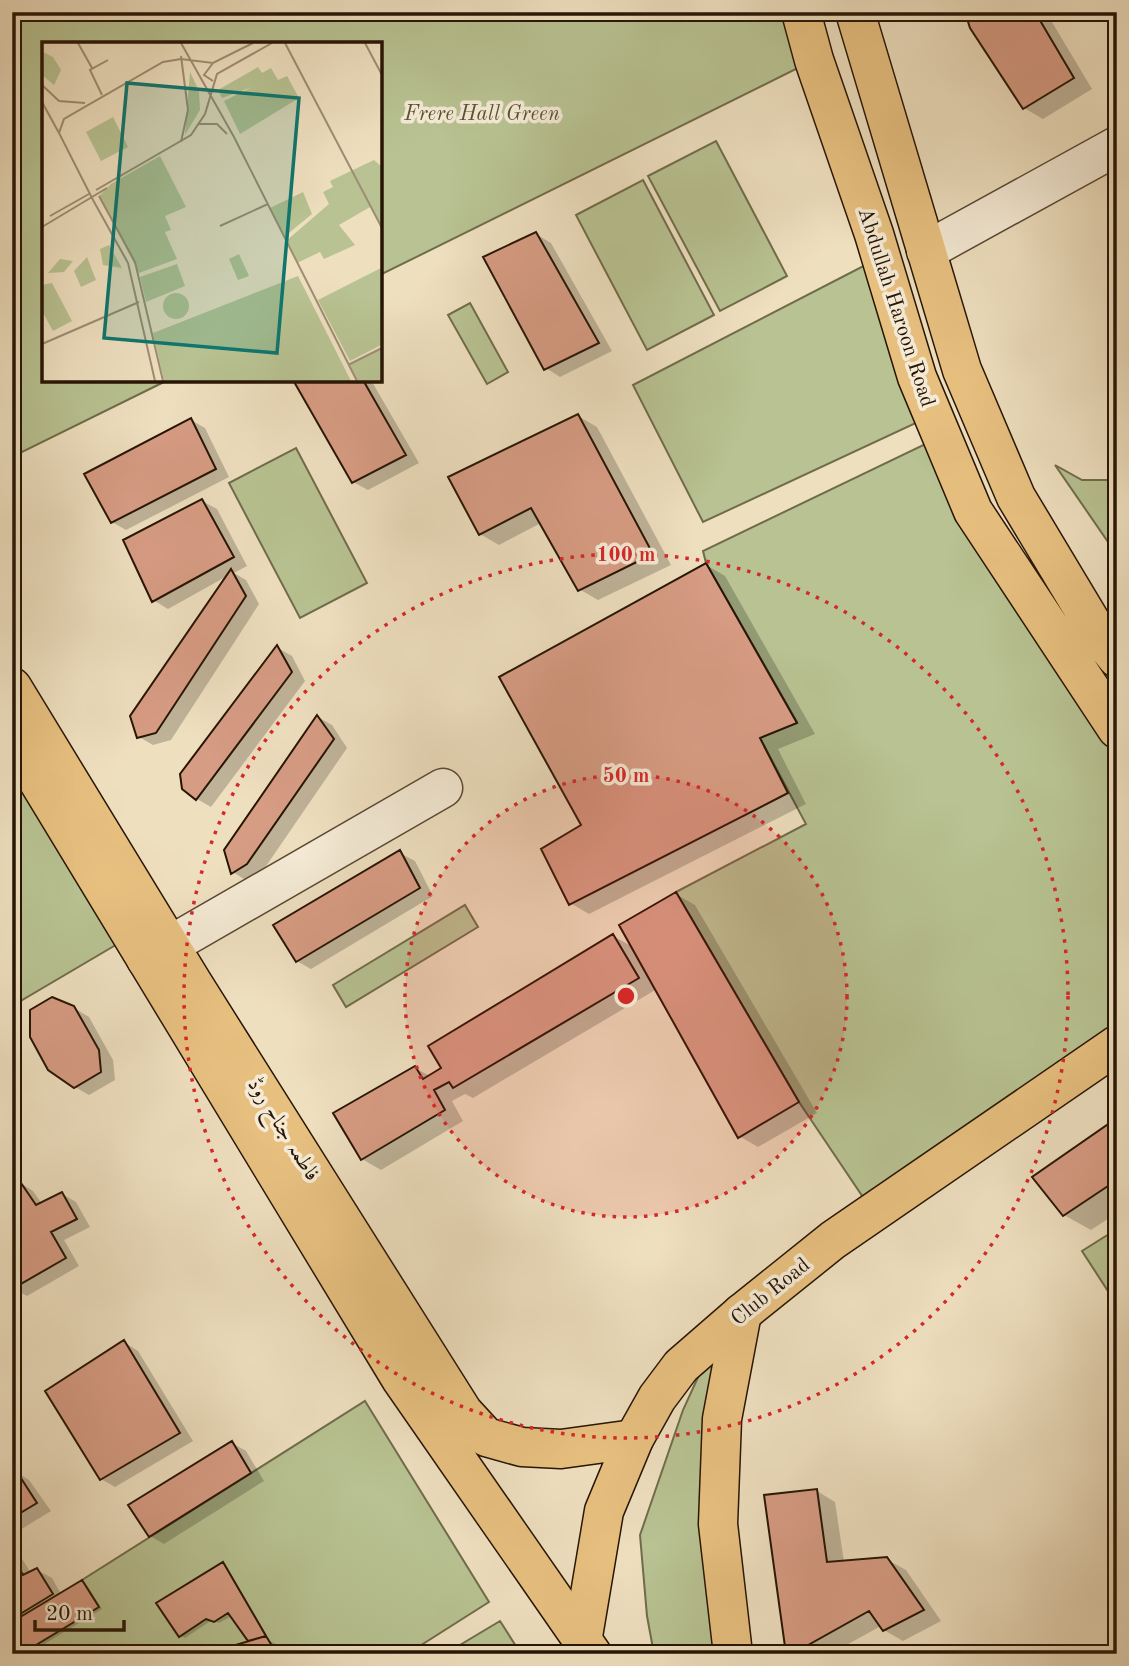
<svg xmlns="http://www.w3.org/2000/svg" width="1129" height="1666" font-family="'Old Standard TT',Amiri,serif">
<rect width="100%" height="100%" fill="#eedfbf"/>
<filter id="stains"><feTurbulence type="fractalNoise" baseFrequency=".00286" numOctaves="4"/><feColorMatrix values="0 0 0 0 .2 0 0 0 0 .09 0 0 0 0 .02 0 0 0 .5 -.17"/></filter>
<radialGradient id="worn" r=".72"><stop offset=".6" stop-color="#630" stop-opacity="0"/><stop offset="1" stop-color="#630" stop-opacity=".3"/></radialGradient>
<path fill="#b8c292" stroke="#706c4b" stroke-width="2" d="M12,12H799L814,60L380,275V44H44V380H168L12,457Z
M716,141L787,276L720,311L648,176Z
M643,180L714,315L647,350L576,215Z
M881,257L933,415L703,522L633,385Z
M470,303L508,372L487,384L448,315Z
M942,436L1117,715V1045L873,1212L799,1102L676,892L806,824L760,738L797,722L706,563L703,551Z
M296,448L367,583L300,618L229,483Z
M1055,465L1082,480H1117V555Z
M12,760L131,936L12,1006Z
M465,905L478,927L346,1007L333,985Z
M1117,1229V1305L1082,1251Z
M737,1311L726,1654H654L647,1616L640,1535L683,1410L699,1375Z
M365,1401L489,1602L407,1654H21L98,1606L82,1580Z
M500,1621L521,1654H445Z"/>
<path fill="#0003" d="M967,12H1046L1092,89L1043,119L1024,108Z
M536,234L551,243L612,351L560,377L546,368Z
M295,380H371L419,463L368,490L353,482Z
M578,416L597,427L671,565L598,600L579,589L541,523L499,545L480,534Z
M191,420L205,428L229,477L126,530L112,522Z
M202,501L217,509L247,566L234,573L246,580L259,604L171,740L153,745L139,737L229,575L168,609L153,600Z
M706,565L725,576L815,734L778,749L806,804L589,914L570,903Z
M278,648L292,656L305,681L211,807L197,799Z
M318,717L332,725L347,748L262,872L247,881L233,872Z
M400,853L415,861L433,896L311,969L297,961Z
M676,894L695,905L817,1113L758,1147L739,1136L657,989L473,1098L465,1094L452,1101L463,1121L381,1170L362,1159L415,1068L430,1076L443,1068L613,936L633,947Z
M74,1008L89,1017L113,1060L115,1080L89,1095L75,1087Z
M1117,1120V1213L1091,1230L1064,1215Z
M19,1182L33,1191L42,1204L62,1194L76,1202L90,1227L64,1240L79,1266L27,1296L12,1288Z
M124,1342L138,1351L193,1441L115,1487L101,1479Z
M232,1443L246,1451L264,1481L164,1544L150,1536Z
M15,1471L29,1480L51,1511L12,1535V1473Z
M817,1491L835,1502L844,1562L886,1559L906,1570L941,1621L903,1641L884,1630L881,1626L830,1654H788Z
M12,1543L31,1573L37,1570L52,1578L61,1594L82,1582L86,1584L102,1609L28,1654H12Z
M223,1564L227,1567L270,1641L276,1644L282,1654H234L253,1642L232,1616L219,1623L212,1620L185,1638L181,1636L159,1603Z"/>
<path fill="#d79c84" stroke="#271504" stroke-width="2" d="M965,12H1035L1074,78L1023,109L970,28Z
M536,232L599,343L544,370L483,257Z
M293,380H363L406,455L352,483Z
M578,414L653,554L578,591L531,508L479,535L448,477Z
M191,418L216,469L111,523L84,474Z
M202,499L234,557L152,602L123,540Z
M706,563L797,723L760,738L788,793L569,905L541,849L581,825L499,677Z
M231,569L246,596L156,733L137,738L130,716Z
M277,645L292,672L196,800L182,789L180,774Z
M317,715L334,739L247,864L231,874L224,850Z
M400,850L420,888L296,962L273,925Z
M676,892L799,1102L738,1138L619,925Z
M613,934L639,978L453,1088L449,1082L434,1090L445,1110L361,1160L333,1113L415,1066L423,1079L441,1068L428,1046Z
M52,997L74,1006L99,1050L101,1072L74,1088L48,1070L30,1037V1010Z
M1117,1118V1180L1063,1216L1032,1177Z
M19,1180L36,1205L62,1192L77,1219L51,1232L66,1258L12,1289V1185Z
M124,1340L180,1433L100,1480L45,1391Z
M232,1441L251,1473L149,1537L128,1505Z
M15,1469L37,1503L12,1518V1471Z
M817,1489L827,1562L887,1557L924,1610L883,1631L869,1611L792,1654H786L764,1495Z
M12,1555L23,1575L37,1568L53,1594L12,1619Z
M223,1562L266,1636L248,1641L228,1613L214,1622L206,1619L179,1637L156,1603Z
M82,1580L99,1607L21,1654H12V1622Z
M266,1636L277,1654H232V1646Z"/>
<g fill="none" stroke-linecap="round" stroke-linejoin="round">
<g stroke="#594833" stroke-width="41">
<path id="minor" d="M926,251L1117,146
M146,959L443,788"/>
</g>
<g stroke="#271504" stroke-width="41">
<path id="major" d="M801,12L814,60L874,234L917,377L973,511L1117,729
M855,12L962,370L1016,497L1100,637L1117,658
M12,687L192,982L463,1412L486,1437L522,1447L561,1449L634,1439
M12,738L401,1379L592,1654
M733,1654L718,1524L722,1419L742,1313"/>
</g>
<g stroke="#271504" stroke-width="41">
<path id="highway" d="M580,1654L604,1511L634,1439L657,1398L681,1366L742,1313L833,1240L1117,1045"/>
</g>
<use href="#minor" stroke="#f4ead5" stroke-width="38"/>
<use href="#major" stroke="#e7c080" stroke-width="38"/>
<use href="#highway" stroke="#e7c080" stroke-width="38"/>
</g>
<circle cx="626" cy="996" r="221" fill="#d62828" fill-opacity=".12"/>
<g fill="none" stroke="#d62828" stroke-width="3.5" stroke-dasharray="3.5 7">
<circle cx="626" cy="996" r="221"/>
<circle cx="626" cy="996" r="442"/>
</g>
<g text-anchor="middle" stroke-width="7" stroke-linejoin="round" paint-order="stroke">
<g font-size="21" font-style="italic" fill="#5a5236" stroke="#f4ead5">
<text x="482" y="120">Frere Hall Green</text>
</g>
<g font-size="21" fill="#271504" stroke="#f4ead5">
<text transform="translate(897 307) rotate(72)" y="7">Abdullah Haroon Road</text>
<text transform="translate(284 1129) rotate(58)" y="7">فاطمہ جناح روڈ</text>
<text transform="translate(770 1291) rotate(-39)" y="7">Club Road</text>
</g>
</g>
<g transform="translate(42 42)">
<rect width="340" height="340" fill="#eedfbf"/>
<path d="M1,10L11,15L19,28L12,43L0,33ZM216,25L220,31L229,26L236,38L245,34L257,56L198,92L182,59L210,45L180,56L176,48ZM148,30L157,49L158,68L143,93ZM71,75L86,105L59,119L44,90ZM118,114L144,165L123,174L129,188L123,190L135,217L97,231L57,154L69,142ZM332,118L340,125L339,186L328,165L297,183L313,203L282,217L278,210L255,221L244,199L287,162L281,150L291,145L288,139ZM261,150L270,172L242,195L228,166ZM67,203L80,226L61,223L58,207ZM197,212L207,234L196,238L187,217ZM45,215L54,238L39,245L32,229ZM18,217L31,219L22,230L6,231ZM135,222L143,244L104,260L98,235ZM339,226V303L308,319L276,258ZM256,234L309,339H122L111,291ZM10,241L30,279L11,289L0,269V243ZM121 264a13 13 0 1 1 26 0a13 13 0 1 1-26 0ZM339,306V339H315L306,323Z" fill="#b8c292"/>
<path fill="none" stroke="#9e8e74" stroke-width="2" d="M36,1L50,26M139,1L192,95L315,339M243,1L340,186M323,1L340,33M139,14L146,68L139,100M171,21L162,33L171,39M0,43L17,59L43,61M60,53L48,28L66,18M0,60L17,91M157,82H175L185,92M54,148L149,93L163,72L175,32L230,1M57,154L93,220L121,339M51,158L86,221L113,339M51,158L17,91L22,77L121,20L139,17L171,21L211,1M8,174L47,152M178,184L226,162M0,185L65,146M0,302L97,260M306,323L340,306"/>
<path fill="#0f766e" fill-opacity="0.15" stroke="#0f766e" stroke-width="3.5" d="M85,41L257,56L235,311L62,296Z"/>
<rect width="340" height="340" fill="none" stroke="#271504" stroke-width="3.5"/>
</g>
<circle cx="626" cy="996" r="10" fill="#d62828" stroke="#f4ead5" stroke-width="3.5"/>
<g font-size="21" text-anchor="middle" font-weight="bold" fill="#d62828" stroke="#f4ead5" stroke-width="7" stroke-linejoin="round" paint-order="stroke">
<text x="626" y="561">100 m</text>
<text x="626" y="782">50 m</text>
</g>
<rect width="1129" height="1666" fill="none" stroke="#eedfbf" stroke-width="42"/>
<rect x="14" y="14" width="1101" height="1638" fill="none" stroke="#271504" stroke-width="3.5"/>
<rect x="21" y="21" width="1087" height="1624" fill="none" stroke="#271504" stroke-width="2"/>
<path d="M35 1620v10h89v-10" fill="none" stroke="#271504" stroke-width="3.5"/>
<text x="46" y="1620" font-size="21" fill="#271504" stroke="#f4ead5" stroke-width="5" paint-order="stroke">20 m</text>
<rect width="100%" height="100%" filter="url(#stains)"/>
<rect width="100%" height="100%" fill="url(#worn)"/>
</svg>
